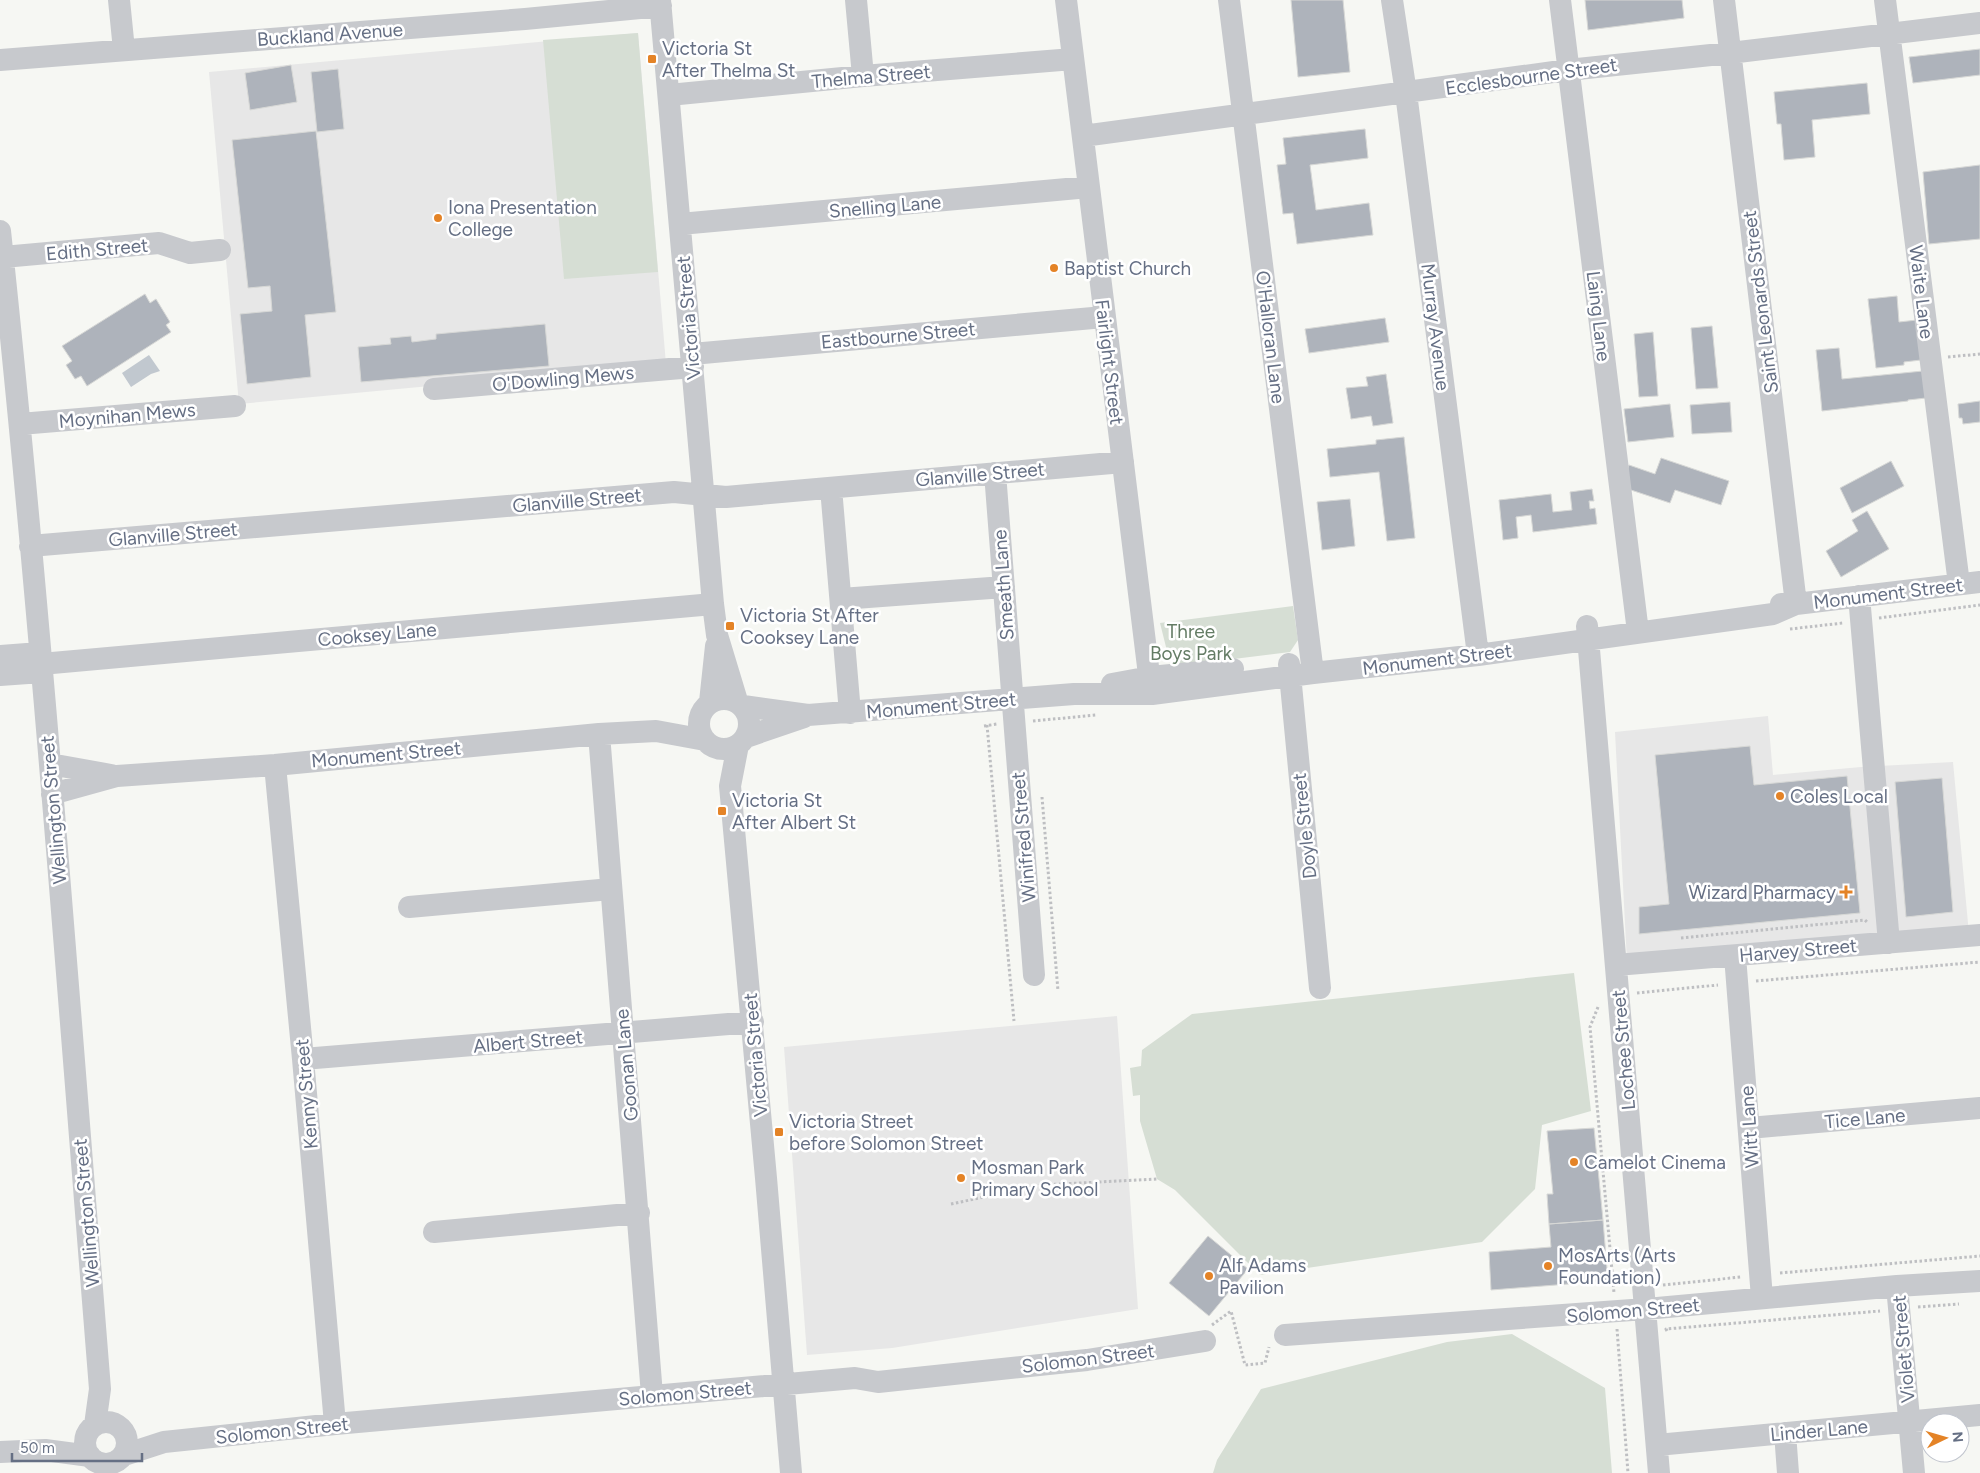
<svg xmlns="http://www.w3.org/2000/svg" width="1980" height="1473" font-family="Figtree,sans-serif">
<rect width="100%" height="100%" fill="#f6f7f3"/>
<path fill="#e7e7e7" d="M638,33L666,364L239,404L209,72Z
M1768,716L1773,775L1861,767L1953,762L1969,934L1627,962L1615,732Z
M1117,1016L1138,1309L892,1348L807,1355L784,1047Z"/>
<path fill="#d6ded4" d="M638,33L658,272L564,279L543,40Z
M1293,606L1298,640L1290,652L1177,666L1169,659L1160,623Z
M1574,973L1591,1111L1542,1125L1535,1189L1482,1242L1260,1275L1175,1190L1157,1179L1140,1121V1095L1133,1096L1130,1068L1141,1066L1142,1050L1192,1014Z
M1512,1334L1605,1388L1612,1473H1213L1217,1460L1261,1389L1447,1342Z"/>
<path fill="#c1c8cf" d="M149,355L160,371L151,374L131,387L122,373Z"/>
<path fill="#aeb3bb" stroke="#d7d8d6" d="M1291,0H1343L1350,72L1298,77Z
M1585,0H1682L1684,18L1588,30Z
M1980,49V75L1913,83L1909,57Z
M291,65L297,102L250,110L245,73Z
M338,69L344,129L317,132L311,72Z
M1867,83L1870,114L1812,120L1815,157L1784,160L1781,124H1777L1774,92Z
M1365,129L1368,158L1310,165L1316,210L1369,203L1373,235L1297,244L1293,213L1283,214L1277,165L1286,164L1283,138Z
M316,131L336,312L305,315L311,377L247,384L240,314L272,311L270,286L248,288L232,140Z
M1980,165V239L1929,244L1923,172Z
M145,294L150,303L156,299L170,322L166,325L171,332L87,386L81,376L75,379L66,365L72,361L62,346Z
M1897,296L1899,322L1917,320L1921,360L1904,362V365L1876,368L1868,299Z
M1385,318L1389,342L1309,353L1305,329Z
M545,324L549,366L361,382L358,347L391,344L390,338L411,336L412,342L436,339V334Z
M1712,326L1718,388L1696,389L1691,328Z
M1653,332L1658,396L1639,397L1634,334Z
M1839,348L1842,379L1923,371L1926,398L1908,400V401L1822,411L1816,350Z
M1386,374L1393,423L1373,426L1371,416L1351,419L1346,388L1368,386L1366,377Z
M1980,401V422L1963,424L1962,418H1959L1958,404Z
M1730,402L1732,432L1692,434L1690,405Z
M1670,404L1674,437L1628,442L1624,409Z
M1404,437L1415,538L1387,541L1379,472L1330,477L1327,449L1376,444V440Z
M1661,458L1729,481L1721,505L1675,490L1670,503L1622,487L1629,465L1655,474Z
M1891,461L1904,486L1852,513L1840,488Z
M1592,489L1594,501H1589L1590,509L1595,508L1597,524L1533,532L1531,515L1516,517L1518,538L1503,540L1499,500L1551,494L1553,512L1572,510L1570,492Z
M1350,499L1355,546L1322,550L1317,502Z
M1867,511L1889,549L1841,577L1826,551L1858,531L1852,520Z
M1750,746L1754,785L1847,776L1860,913L1639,934V907L1669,904L1655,755Z
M1942,778L1953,912L1906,917L1895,782Z
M1594,1128L1603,1220L1549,1224L1547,1194H1553L1547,1131Z
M1603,1220L1608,1281L1491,1290L1489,1252L1551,1247L1549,1224Z
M1208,1236L1248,1269L1209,1316L1169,1283Z"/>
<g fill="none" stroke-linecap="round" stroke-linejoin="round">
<path stroke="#bebfc2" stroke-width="3" stroke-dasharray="2.5 2.5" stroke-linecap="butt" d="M1948,357L1980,354
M1879,618L1980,605
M1790,629L1843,623
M1033,721L1096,715
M987,725L1014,1021
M984,726L997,724
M1042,797L1058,991
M1681,938L1865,920L1868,923
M1756,981L1980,962
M1637,993L1718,985
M1598,1007L1590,1027L1614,1293
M951,1204L1041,1185L1157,1179
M1780,1273L1980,1256
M1663,1285L1741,1277
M1918,1307L1959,1304
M1212,1325L1231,1311L1245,1365L1265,1363L1269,1347
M1617,1329L1628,1473
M1667,1331L1666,1329L1880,1311"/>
<path stroke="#c7c9cd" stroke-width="22" d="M119,0L124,50
M660,0L713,604L717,635L737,701
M856,0L863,76
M1066,0L1151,691
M1229,0L1313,673
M1392,0L1406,93L1478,655
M1560,0L1638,632
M1724,0L1796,604
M1885,0L1959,584
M0,60L525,19L661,6
M669,95L863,76L1073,59
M1083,136L1568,70L1730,53L1980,23
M680,224L1089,187
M0,231C41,616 69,1003 100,1389L95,1425
M3,257L159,243L190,253L220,250
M692,354L1104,317
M434,389L693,367
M20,424L235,406
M995,473L1034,975
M831,488L850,713
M30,546L674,492L726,497L1123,462
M1859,596L1889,943
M841,599L1004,587
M1781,604H1796L1980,582
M1587,626L1659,1473
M0,656L40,653
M41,664L713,604
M1289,664L1320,988
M0,675L42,672
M1112,684L1150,677L1233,669
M699 724a25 25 0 1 1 50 0a25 25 0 1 1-50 0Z
M710,702L716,646
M743,706L808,715L1074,694H1152L1313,673L1478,655L1773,614L1796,604
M599,734L652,1395
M746,737L804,717
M738,745L730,786L766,1178L791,1473
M50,764L111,775
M275,765L303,1059L335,1424
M52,794L117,776L275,765L599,734L656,731L705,740
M409,907L611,889
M1735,956L1762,1298
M1616,965L1980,935
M303,1059L753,1022
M1749,1128L1980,1108
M434,1232L639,1213
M1897,1286L1914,1473
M1285,1335L1646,1309L1897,1286L1980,1281
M85 1443a21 21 0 1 1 42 0a21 21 0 1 1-42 0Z
M1785,1433L1788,1473
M1657,1445L1980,1415
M0,1452L45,1450L90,1456
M124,1455L164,1442L335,1424L855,1378L878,1382L1087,1360L1205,1341"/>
</g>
<g fill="#e48326" stroke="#fff" stroke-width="2">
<rect x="647" y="54" width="10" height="10" rx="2.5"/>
<circle cx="438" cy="218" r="5"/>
<circle cx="1054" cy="268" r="5"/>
<rect x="725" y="621" width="10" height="10" rx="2.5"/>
<circle cx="1780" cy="796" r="5"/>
<rect x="717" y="806" width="10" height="10" rx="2.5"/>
<path d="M1843.5 884.5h5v5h5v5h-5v5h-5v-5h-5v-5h5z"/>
<rect x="774" y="1127" width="10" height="10" rx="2.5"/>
<circle cx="1574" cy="1162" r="5"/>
<circle cx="961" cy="1178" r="5"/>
<circle cx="1548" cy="1266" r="5"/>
<circle cx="1209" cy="1276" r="5"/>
</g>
<g text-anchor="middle" stroke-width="5" stroke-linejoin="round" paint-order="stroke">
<g font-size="19" fill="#656f84" stroke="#fff">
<text transform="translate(330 34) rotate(-4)" y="7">Buckland Avenue</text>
<text transform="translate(871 76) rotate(-5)" y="7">Thelma Street</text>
<text transform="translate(1531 76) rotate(-8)" y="7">Ecclesbourne Street</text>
<text transform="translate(885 206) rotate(-5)" y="7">Snelling Lane</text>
<text transform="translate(97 249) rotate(-5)" y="7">Edith Street</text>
<text transform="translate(1922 292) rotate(83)" y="7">Waite Lane</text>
<text transform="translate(1760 302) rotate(-97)" y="7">Saint Leonards Street</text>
<text transform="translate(1599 316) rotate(83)" y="7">Laing Lane</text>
<text transform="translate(688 318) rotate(-95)" y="7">Victoria Street</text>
<text transform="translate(1436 327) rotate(83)" y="7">Murray Avenue</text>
<text transform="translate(898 335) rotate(-5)" y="7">Eastbourne Street</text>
<text transform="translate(1271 337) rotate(83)" y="7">O'Halloran Lane</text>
<text transform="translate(1110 362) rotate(83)" y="7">Fairlight Street</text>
<text transform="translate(563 378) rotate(-5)" y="7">O'Dowling Mews</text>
<text transform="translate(127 415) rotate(-5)" y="7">Moynihan Mews</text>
<text transform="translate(980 474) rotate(-5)" y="7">Glanville Street</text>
<text transform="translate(577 500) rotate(-5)" y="7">Glanville Street</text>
<text transform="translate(173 534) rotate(-5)" y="7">Glanville Street</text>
<text transform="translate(1003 585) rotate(-94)" y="7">Smeath Lane</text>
<text transform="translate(1888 593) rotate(-7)" y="7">Monument Street</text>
<text transform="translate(377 634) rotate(-5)" y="7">Cooksey Lane</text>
<text transform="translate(1437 659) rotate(-7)" y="7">Monument Street</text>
<text transform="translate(941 705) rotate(-5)" y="7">Monument Street</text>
<text transform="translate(386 754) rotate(-5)" y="7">Monument Street</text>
<text transform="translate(53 810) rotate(-95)" y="7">Wellington Street</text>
<text transform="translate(1304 826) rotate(-96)" y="7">Doyle Street</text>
<text transform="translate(1023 837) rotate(-95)" y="7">Winifred Street</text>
<text transform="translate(1798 950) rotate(-5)" y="7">Harvey Street</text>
<text transform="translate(528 1041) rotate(-5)" y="7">Albert Street</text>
<text transform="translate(1623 1050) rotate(-95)" y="7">Lochee Street</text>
<text transform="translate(755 1055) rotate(-95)" y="7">Victoria Street</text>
<text transform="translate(626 1065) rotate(-95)" y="7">Goonan Lane</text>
<text transform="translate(306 1094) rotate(-95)" y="7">Kenny Street</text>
<text transform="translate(1865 1118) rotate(-5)" y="7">Tice Lane</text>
<text transform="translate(1749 1127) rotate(-94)" y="7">Witt Lane</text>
<text transform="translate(86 1213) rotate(-95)" y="7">Wellington Street</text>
<text transform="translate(1633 1310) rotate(-5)" y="7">Solomon Street</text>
<text transform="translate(1903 1349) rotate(-95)" y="7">Violet Street</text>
<text transform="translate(1088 1358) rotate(-7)" y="7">Solomon Street</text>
<text transform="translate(685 1393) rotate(-5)" y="7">Solomon Street</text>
<text transform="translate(282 1430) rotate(-6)" y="7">Solomon Street</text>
<text transform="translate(1819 1430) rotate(-5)" y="7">Linder Lane</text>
</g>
<g font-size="19" fill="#656f84" stroke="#fff" text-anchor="start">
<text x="662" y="55">Victoria St<tspan x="662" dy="22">After Thelma St</tspan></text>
<text x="448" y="214">Iona Presentation<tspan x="448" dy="22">College</tspan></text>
<text x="1064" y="275">Baptist Church</text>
<text x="740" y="622">Victoria St After<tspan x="740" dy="22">Cooksey Lane</tspan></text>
<text x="1790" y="803">Coles Local</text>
<text x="732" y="807">Victoria St<tspan x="732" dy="22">After Albert St</tspan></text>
<text x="1836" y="899" text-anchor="end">Wizard Pharmacy</text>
<text x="789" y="1128">Victoria Street<tspan x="789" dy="22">before Solomon Street</tspan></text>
<text x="1584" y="1169">Camelot Cinema</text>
<text x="971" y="1174">Mosman Park<tspan x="971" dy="22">Primary School</tspan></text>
<text x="1558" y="1262">MosArts (Arts<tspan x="1558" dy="22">Foundation)</tspan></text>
<text x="1219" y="1272">Alf Adams<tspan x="1219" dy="22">Pavilion</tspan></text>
</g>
<g font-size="19" fill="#647c65" stroke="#fff">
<text x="1191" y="638">Three<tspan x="1191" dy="22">Boys Park</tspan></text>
</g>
</g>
<g transform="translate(1945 1438) rotate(85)"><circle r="24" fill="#ffffff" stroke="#c1c5ce"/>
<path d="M0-4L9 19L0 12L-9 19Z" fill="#e48326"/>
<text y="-8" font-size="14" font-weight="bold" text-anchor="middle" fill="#656f84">N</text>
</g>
<path d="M12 1453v8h130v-8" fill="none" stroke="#656f84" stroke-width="2.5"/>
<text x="20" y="1453" font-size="15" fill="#656f84" stroke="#ffffff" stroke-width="4" paint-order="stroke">50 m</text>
</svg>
